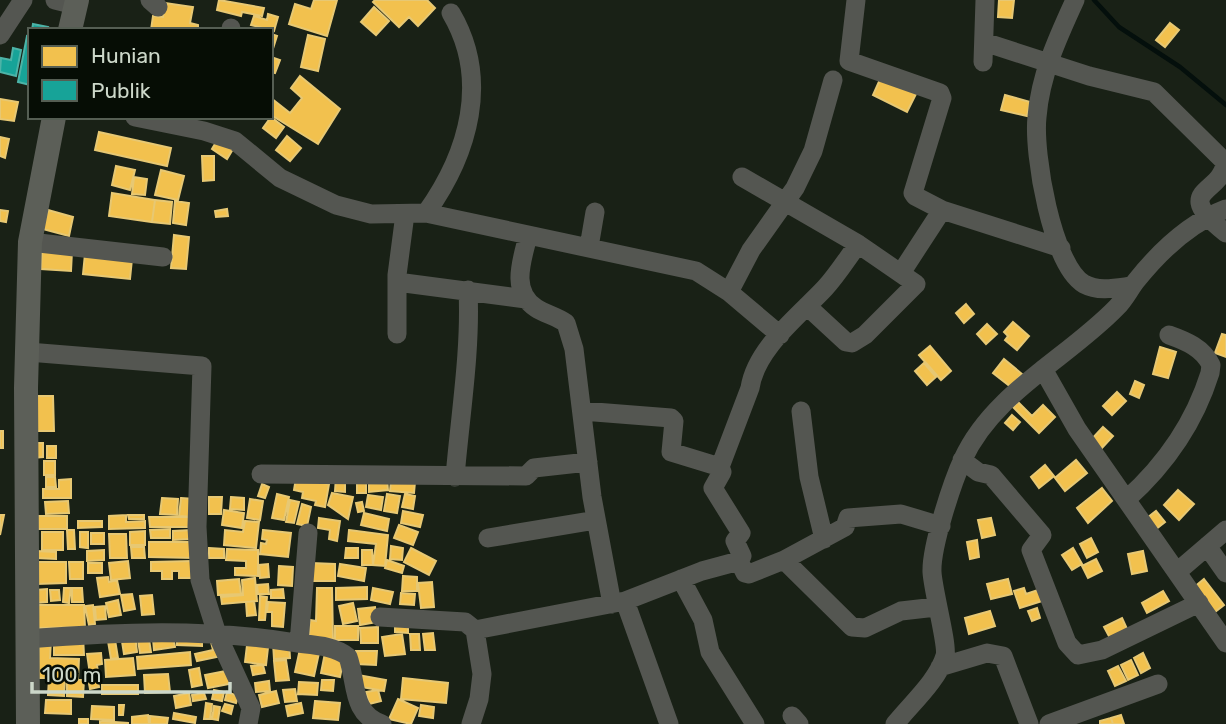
<svg xmlns="http://www.w3.org/2000/svg" width="1226" height="724" font-family="Rubik,sans-serif">
<rect width="100%" height="100%" fill="#192116"/>
<path fill="#f2c14e" stroke="#e7c873" stroke-width="2" d="M219,0L264,8L262,16L242,12L241,16L217,10Z
M314,0H337L327,36L289,24L295,4L311,9Z
M375,0H427L435,8L418,26L409,17L399,27L373,2Z
M999,0H1014L1012,18L998,17Z
M165,3L193,7L190,23L198,25V30H151L153,16L163,17Z
M374,7L389,21L376,35L361,22Z
M268,14L278,17L274,31L251,25L254,16L267,20Z
M1170,23L1179,30L1165,47L1156,40Z
M271,34L277,36L271,55Z
M308,35L325,39L318,71L301,67Z
M271,57L280,60L275,73L271,72Z
M300,76L340,109L318,144L271,115V98L290,113L302,98L291,88Z
M881,77L916,94L907,112L873,95Z
M1005,95L1030,102L1027,116L1001,110Z
M0,99L18,102L14,121L0,119Z
M271,117L284,127L276,138L263,128Z
M99,132L171,148L167,166L95,150Z
M287,136L301,148L290,161L276,150Z
M0,137L9,139L5,158L0,156Z
M218,139L233,149L227,159L212,149Z
M202,156H214V180L203,181Z
M116,166L135,170L130,190L112,185Z
M161,170L184,176L178,200L155,195Z
M134,177L147,179L145,195L132,194Z
M112,193L155,200L152,222L109,216Z
M155,200L172,202L170,224L152,222Z
M175,201L189,203L186,225L173,223Z
M227,209L228,216L216,217L215,211Z
M0,210L8,211L6,222L0,221Z
M48,210L73,217L69,236L43,229Z
M174,235L189,237L186,269L171,268Z
M42,249L72,251L71,271L41,269Z
M85,254L132,259L130,279L83,274Z
M966,304L974,314L964,323L956,313Z
M1013,322L1029,336L1017,350L1005,340L1008,336L1004,332Z
M987,324L997,334L986,344L977,334Z
M1222,334L1226,335V357L1215,353Z
M930,346L951,371L941,380L919,355Z
M1160,347L1176,352L1168,378L1153,374Z
M1004,359L1022,374L1011,387L993,373Z
M924,363L936,377L927,385L915,371Z
M1135,381L1144,385L1139,398L1130,394Z
M1117,392L1126,401L1112,415L1103,406Z
M35,396H53L54,431H36Z
M1018,402L1032,416L1043,405L1055,417L1039,433L1013,407Z
M1012,415L1020,422L1013,430L1005,423Z
M1103,427L1113,436L1100,450L1090,441Z
M0,431H3V448H0Z
M31,443H43V457L32,458Z
M47,446H56V458H47Z
M1076,460L1087,473L1065,491L1055,478Z
M44,461H55V475H44Z
M1045,465L1054,476L1039,488L1031,477Z
M46,477H55L56,487H46Z
M336,477L345,478V492L335,491Z
M357,477H366V493H357Z
M387,477L388,490L369,492V479Z
M296,478L329,484L325,507L315,505L316,501L302,498L303,492L294,490Z
M71,479V498H43V489H59V480Z
M391,480L415,482L414,493L390,491Z
M262,484L269,487L265,498L258,496Z
M1102,488L1112,501L1088,523L1077,508Z
M1178,490L1194,504L1179,520L1164,505Z
M332,493L353,497L348,519L328,505Z
M277,494L289,497L284,520L272,518Z
M387,494L400,496L397,513L384,511Z
M405,494L415,496L413,509L402,507Z
M368,495L383,497L381,510L366,507Z
M209,497H222L221,514H209Z
M231,497L244,498V510L230,509Z
M162,498L178,499L177,515L160,514Z
M181,498L194,499L193,517L179,516Z
M250,499L263,501L260,520L247,518Z
M290,500L299,502L294,523L286,522Z
M68,501L69,513L46,514L45,502Z
M362,502L364,511L358,512L356,503Z
M302,504L311,507L307,526L297,524Z
M224,510L244,513L242,528L222,525Z
M403,511L423,515L420,527L401,523Z
M1156,511L1165,522L1156,529L1147,518Z
M364,513L389,519L387,531L361,525Z
M0,515H4L0,535Z
M126,515V522L145,521V528L109,529V516Z
M128,515H144V519H129Z
M37,516H67V529H38Z
M149,517H191V527H150Z
M319,518L340,521L337,541L329,539L330,530L318,528Z
M991,518L995,535L982,538L978,520Z
M78,521H102V527L78,528Z
M245,521L259,522L256,548L224,545L225,530L243,532Z
M399,525L418,532L413,545L394,538Z
M170,529V538H151L150,530Z
M67,530H74L75,549H68Z
M191,530V539L173,540V531Z
M263,530L291,533L288,557L260,554L261,543L266,544L267,540L262,539Z
M349,530L388,535L385,566L373,565L376,544L348,541Z
M145,531V545H130V532Z
M42,532H63V550H42Z
M80,532H88V548L80,547Z
M91,533H104V544H91Z
M109,534H126L127,558H110Z
M1091,538L1098,552L1087,558L1080,544Z
M977,540L979,557L970,559L967,542Z
M149,542H193V558L149,557Z
M391,546L403,548L402,560L390,559Z
M131,547H144L145,558H132Z
M209,548L224,549V558H209Z
M346,548H358V558H345Z
M411,548L436,561L429,575L404,562Z
M1073,548L1082,564L1072,570L1062,555Z
M227,549L258,550V576L235,575V568H246V561L226,560Z
M104,550V560L87,561V551Z
M362,550H372L373,565H362Z
M36,551L56,552V559L36,558Z
M1143,551L1147,571L1132,574L1128,554Z
M1096,559L1102,571L1088,578L1082,566Z
M387,560L404,566L402,573L385,568Z
M128,561L130,578L111,580L109,563Z
M192,561V578H179V571H172V579H162V571H151V562Z
M37,562H66V583L37,584Z
M69,562H83V579H70Z
M88,563H102V573H88Z
M311,563L335,564V581H311Z
M268,564L269,577L260,578L259,565Z
M340,564L366,568L364,581L338,576Z
M279,566L293,567L292,586L278,585Z
M403,576L417,577V591H402Z
M108,577L109,582L117,580L120,594L100,597L97,578Z
M255,578L257,601L222,604L221,597L243,595L242,580Z
M239,579L241,594L218,595L217,581Z
M1008,579L1012,594L991,599L987,584Z
M1204,579L1224,605L1211,615L1192,589Z
M432,582L434,607L421,608L418,583Z
M268,584L269,594H258L257,585Z
M367,587V599L336,600V588Z
M64,588H71L69,603L63,602Z
M72,588H82L83,602H72Z
M317,588H332L333,639L309,637L310,620L316,621Z
M373,588L393,592L390,604L371,600Z
M1024,588L1026,594L1041,589L1045,600L1020,608L1014,591Z
M47,589V602L36,603L35,590Z
M283,589L284,598H271V590Z
M50,590H59L60,600L51,601Z
M1163,591L1169,601L1147,613L1142,603Z
M401,593L415,594L414,605L400,604Z
M132,594L135,609L124,611L121,595Z
M152,595L154,614L142,615L140,596Z
M260,596L267,597L265,620H259Z
M118,600L121,615L109,617L106,603Z
M254,601L256,615L247,616L246,602Z
M268,602L285,603L283,627L272,626V612H267Z
M353,603L357,621L343,624L339,606Z
M37,605H84L85,627L37,628Z
M93,605L95,624L89,625L85,606Z
M105,606L106,619L96,620L95,607Z
M375,607L377,622L360,625L358,609Z
M1037,608L1040,618L1032,621L1028,611Z
M990,611L995,626L969,634L965,618Z
M1122,618L1128,631L1111,640L1104,627Z
M395,624H408V633L395,632Z
M335,626H358V640H335Z
M378,627V643H361L360,628Z
M148,633L151,652L140,653L137,634Z
M433,633L435,650H425L423,634Z
M114,634L118,658L111,659L107,635Z
M135,634L137,652L124,654L121,635Z
M177,634L202,635V646L177,645Z
M402,634L405,654L385,656L382,637Z
M410,634H419L420,650H411Z
M83,636L84,655H54V637Z
M173,636L175,647L154,650L153,639Z
M248,637L269,639L266,665L245,662Z
M39,639L51,640L50,658L79,659L78,679H65L64,696L48,695L49,678H38Z
M211,642L221,656L197,661L195,654L213,650Z
M289,642L290,658L274,659L273,643Z
M300,649L319,653L314,676L295,672Z
M356,651H377L376,665L356,664Z
M190,652L191,665L138,669L137,657Z
M101,653L102,664L97,665L98,673L90,674L87,654Z
M325,653L344,657L340,677L321,673Z
M1143,653L1150,668L1141,673L1134,658Z
M133,658L135,675L106,677L105,660Z
M286,660L289,680L276,681L274,661Z
M1131,660L1138,675L1128,680L1121,665Z
M263,665L265,673L253,675L251,666Z
M1118,666L1126,681L1115,686L1108,671Z
M199,668L202,685L192,687L189,670Z
M231,670L234,683L208,688L205,675Z
M168,674L170,692L145,693L144,675Z
M358,675L386,680L384,691L356,686Z
M97,676L99,687L90,689L88,678Z
M403,678L448,683L446,703L401,699Z
M67,679L84,680L83,697L67,696Z
M322,680H334L333,691L321,690Z
M269,681L270,691L256,692L255,683Z
M299,682L318,683L317,695L298,694Z
M102,685H138V694H102Z
M295,689L297,701L285,702L283,690Z
M214,690L224,692L222,701L212,699Z
M378,690L381,701L369,704L366,692Z
M276,691L279,703L262,707L259,695Z
M227,692L238,696L236,703L225,700Z
M189,693L191,705L176,708L174,696Z
M204,693L206,699L193,701L192,695Z
M398,699L418,708L411,724L389,719Z
M46,700H71V714L45,713Z
M315,701L340,703L338,720L313,718Z
M206,703L212,704L210,719H204Z
M301,703L303,713L288,716L286,706Z
M225,704L233,706L231,714L222,711Z
M119,705H124L123,715H119Z
M421,705L434,707L433,718L419,716Z
M92,706L114,707V720L91,719Z
M214,706L220,707L218,720L212,719Z
M174,713L196,717L195,723L173,719Z
M148,715L149,724H132V717Z
M1121,715L1124,724H1113L1111,718Z
M150,716L168,718L167,724H150Z
M1111,718L1113,724H1100V721Z
M79,719H88V724H79Z
M100,721L128,723V724H100Z"/>
<path fill="#17a398" stroke="#4db3a7" stroke-width="2" d="M33,24L48,27L47,30H32Z
M27,36L30,37V85L18,82Z
M13,48L21,50L16,76L0,72L1,58L11,60Z"/>
<g fill="none" stroke-linecap="round" stroke-linejoin="round">
<path stroke="#040f0c" stroke-width="4.5" d="M1094,0L1119,27L1180,67L1226,105"/>
<path stroke="#545651" stroke-width="19" d="M55,0L75,5
M150,0L158,7
M856,0L849,61L940,93L942,98L913,193L915,196L942,210L1061,248
M1075,0C1058,37 1040,76 1037,117C1033,153 1052,265 1084,284C1099,292 1116,288 1132,286
M231,30V28
M0,35L23,0
M984,42L1089,76L1154,92L1225,162C1223,195 1169,188 1226,233
M983,62L985,0
M135,117L204,131L235,141L280,178L336,205L371,214L426,213L696,271L729,292L780,335
M742,177L858,244L916,284L865,335L852,343L846,342L807,306
M426,213C469,153 490,79 451,13
M528,236C522,260 510,291 536,308C545,314 556,316 566,323L574,349L592,497L612,604
M30,242L163,257
M589,247L595,212
M901,273L942,210
M397,282L526,299
M729,292L751,250L795,188L813,151L833,80
M397,334V275L405,214
M28,352L202,366L197,527L200,580L217,634L251,708L248,724
M1043,369L1077,429L1226,643
M582,411L671,418L674,421L671,452L720,467
M801,411L809,477L824,539
M962,460L978,472L991,475L1042,535L1031,550L1067,643L1078,655L1102,650L1199,603
M261,474L526,476L534,468L588,462
M455,477C460,416 471,351 468,290
M1127,499C1166,464 1194,424 1210,373L1211,365C1203,348 1186,341 1169,335
M488,538L596,520
M1207,546L1226,573
M784,560L852,627L865,628L901,611L936,607
M739,561L742,556L735,541L741,533L713,488L722,472L720,467L750,388C756,348 799,316 825,288C837,275 847,259 858,244
M1177,572L1226,530
M681,579L703,620L710,652L755,724
M625,601L669,724
M380,617L465,622L475,630L625,601L702,571L739,561L745,573L749,574L784,560L845,527L848,518L901,514L941,526
M27,639C118,632 206,628 297,643C313,645 336,646 348,657C357,682 351,714 382,724
M299,643L308,533
M940,667L987,653L1003,656L1029,724
M792,716L799,724
M471,724L479,699L482,674L475,630
M895,724C911,704 938,680 945,656C948,645 933,591 932,572C931,547 952,483 963,459C993,393 1068,358 1117,307C1125,299 1129,290 1136,281C1160,251 1189,223 1226,209
M1049,724L1158,684"/>
<path stroke="#5c5f58" stroke-width="24" d="M70,30L77,0
M28,724L26,388L30,242L54,117"/>
</g>
<rect x="28" y="28" width="245" height="91" fill="#060d05" stroke="#555e53" stroke-width="2"/>
<rect x="42" y="46" width="35" height="21" fill="#f2c14e" stroke="#555e53" stroke-width="2"/>
<text x="91" y="63" font-size="21" fill="#ccd7c9">Hunian</text>
<rect x="42" y="80" width="35" height="21" fill="#17a398" stroke="#555e53" stroke-width="2"/>
<text x="91" y="98" font-size="21" fill="#ccd7c9">Publik</text>
<path d="M32 682v10h198v-10" fill="none" stroke="#ccd7c9" stroke-width="3.5"/>
<text x="42" y="682" font-size="21" fill="#ccd7c9" stroke="#060d05" stroke-width="5" paint-order="stroke">100 m</text>
</svg>
